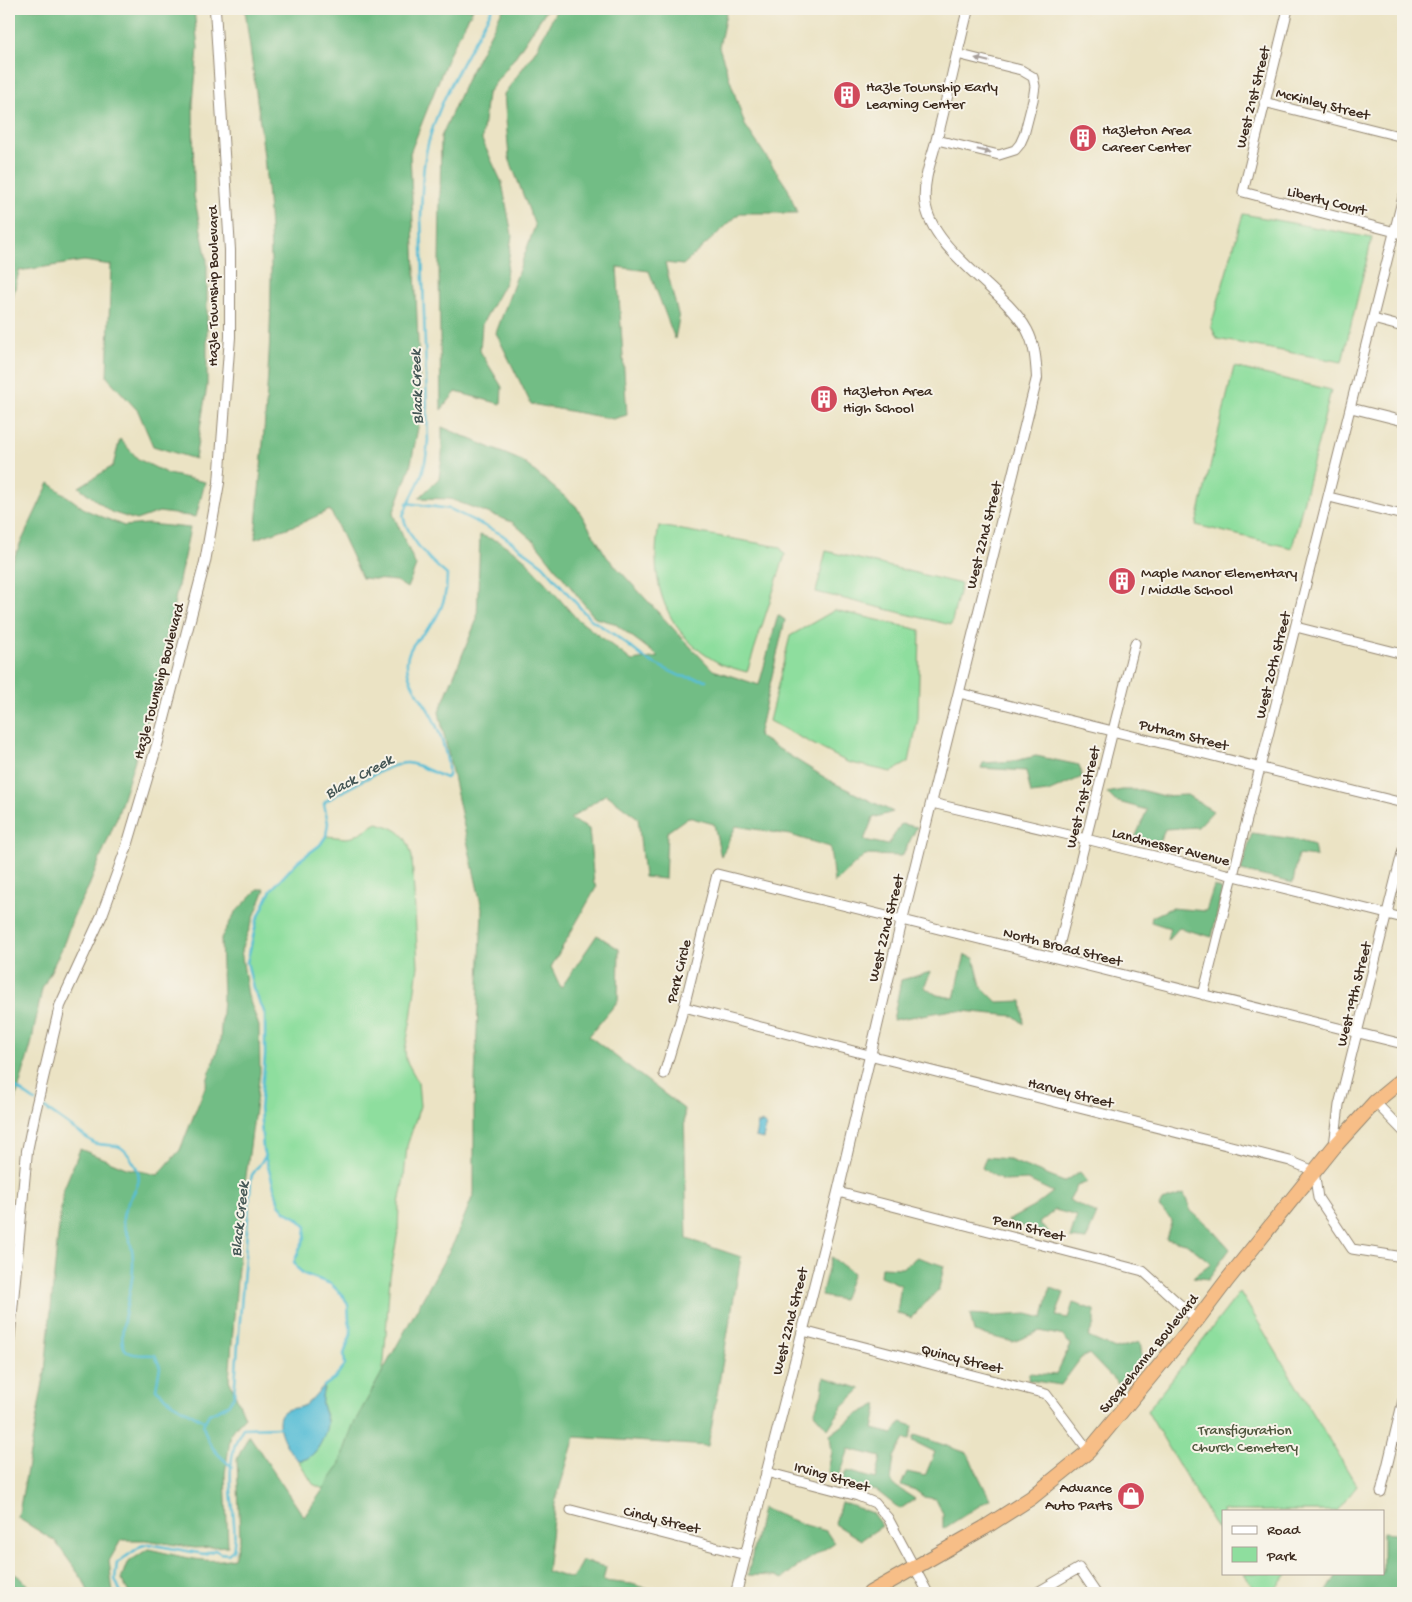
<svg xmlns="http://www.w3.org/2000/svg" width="1412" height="1602" font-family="'Gochi Hand',sans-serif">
<rect width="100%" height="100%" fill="#f7f3e8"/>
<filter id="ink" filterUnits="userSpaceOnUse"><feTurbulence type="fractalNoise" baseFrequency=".02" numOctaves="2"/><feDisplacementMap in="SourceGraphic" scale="10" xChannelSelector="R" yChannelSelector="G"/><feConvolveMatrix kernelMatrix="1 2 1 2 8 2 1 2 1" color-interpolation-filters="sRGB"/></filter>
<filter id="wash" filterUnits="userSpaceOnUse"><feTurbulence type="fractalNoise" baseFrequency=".0096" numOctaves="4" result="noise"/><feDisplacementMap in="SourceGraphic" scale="20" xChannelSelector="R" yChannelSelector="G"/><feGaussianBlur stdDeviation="1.12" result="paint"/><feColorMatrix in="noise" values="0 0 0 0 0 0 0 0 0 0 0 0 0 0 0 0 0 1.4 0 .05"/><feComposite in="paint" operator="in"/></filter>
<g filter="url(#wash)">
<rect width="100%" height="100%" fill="#ebe3c4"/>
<path fill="#8ede9e" stroke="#64845e" d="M1243,214L1372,238L1342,362L1217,339L1211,326Z
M1234,367L1331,390L1292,548L1196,525Z
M659,526L780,547L785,555L747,672C739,670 729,667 721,664C667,637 648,583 659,526Z
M826,551L961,584L951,625L816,592Z
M835,610L920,630L918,719L909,762L891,772L847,762L769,721L790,636Z
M377,823C399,829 407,834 412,857L418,966L411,1019L405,1050L406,1060L418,1082L420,1106L407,1146L404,1178L399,1204L398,1232L390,1276L384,1362L380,1384L368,1422L325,1490L313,1484L298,1460C315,1462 325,1437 327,1423C328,1417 323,1411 322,1404C321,1398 323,1391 325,1385L334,1379L345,1365L344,1354L351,1334V1329L349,1321L348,1305L344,1297L331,1284L304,1274L297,1268L294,1262L305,1237L306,1227L297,1218L286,1212L279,1204L263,1150L260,1108L265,1056V1014L253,988L247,962L257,920L271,890L297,862L320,845L326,836L346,838L353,837Z
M1240,1292L1357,1486L1337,1511H1223V1539L1147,1411Z
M1244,1573H1288L1272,1593H1256Z"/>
<path fill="#72bd85" stroke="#567452" d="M9,9H194L198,48L193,104L194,196L207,260V386L195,459L153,446L138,411L107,377L111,265L84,261L19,271L9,313Z
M245,9H473L450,52L410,153L421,413L410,468L393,514L416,566L407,588L396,581L362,578L330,510L299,524L255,539C262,453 271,366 271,279C272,189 256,98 245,9Z
M503,9H547L515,57L487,94L482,140L502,183L512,235L505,283L482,324L480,351L502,387L501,404L456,392L441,410L439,264L441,137L467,79Z
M557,9H727L719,47L745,125L788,189L797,213H740L683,265L665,263L679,318L675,339L649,271L617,267L627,415L613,419L531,404L496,333L535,226L509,158L504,94L536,50Z
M442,427L522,461L576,506L607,557L681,637L713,670L759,685L778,615L785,620L758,736L832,782L893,812L873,818L864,840L888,845L901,824L917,827L902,856L865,855L834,883L830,847L790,835L736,826L721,857L714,824L688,817L667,832L665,879L644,877L638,818L606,794L570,819L589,829L594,884L597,886L551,967L561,988L597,935L619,949L618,1001L589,1036L684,1109L687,1239L741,1257L708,1446L575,1437L555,1503L547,1571L572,1579L582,1561L606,1567L603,1581L632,1584L660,1593H129L121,1579L127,1563L148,1549C179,1555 202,1565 234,1558L240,1539L237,1459L249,1435L304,1517L338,1468L353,1425L454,1242L474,1193V1105L482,909L439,712L477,619L480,535L500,542L523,557L576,618L632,661L659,657L614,623L595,618L535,542L512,522L450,499L419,498L439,478L442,457Z
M120,439L138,459L168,474L205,482L196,517L159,512L136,520L111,512L79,487L113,466Z
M49,483L86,510L124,526L148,524L190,528L155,696L117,817L89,886L73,917L63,946L42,989L31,1045L13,1109L9,1118V568Z
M1036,756L1079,765L1082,777L1048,792L1031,794L1026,771L981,768L983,763L1014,761Z
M1122,790H1141L1163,796L1187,795L1213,811L1198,827L1165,829L1158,845L1135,838L1147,810L1115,801L1107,793Z
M1252,833L1293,839L1314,845L1316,857L1298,855L1293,883L1241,871Z
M1214,886L1222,890L1212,937L1179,928L1167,941L1170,928L1151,922L1152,917L1171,908L1206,911Z
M258,889H265L241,950L248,996L259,1026L260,1072L244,1191L229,1380L245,1417L231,1432L225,1474L228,1546L195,1548L146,1540H121L109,1561L113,1593H89L83,1580L55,1541L18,1518L45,1372L57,1244L63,1191L80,1149L126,1168L158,1175L180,1150L204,1090L220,1042L223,998L221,938L235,913Z
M965,955L974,958L981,986L997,1002L1022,1001L1024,1024L1014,1016L952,1010L893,1020L901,980L931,972L924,987L937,995L954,998Z
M986,1157L1007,1159L1064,1182L1080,1172L1088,1182L1077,1186L1069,1200L1097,1214L1086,1240L1070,1238L1077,1216L1055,1210L1039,1223L1054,1237L1007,1221L1035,1206L1053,1192L1028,1180L1003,1181L982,1168Z
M1184,1194L1191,1211L1215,1232L1230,1249L1208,1279L1193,1277L1211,1263L1186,1243L1166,1239L1172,1220L1159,1207L1162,1201Z
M831,1257L853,1273L843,1300L821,1296Z
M917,1257L944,1266L939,1289L911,1318L897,1313L901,1285L880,1276L881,1267L902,1268Z
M1050,1288L1064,1293L1056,1316L1068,1318L1073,1303L1094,1310V1324L1088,1337L1115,1349L1140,1342L1143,1363L1118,1384L1089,1354L1081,1358L1061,1385L1028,1380L1029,1373L1056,1375L1070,1345L1064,1336L1040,1331L1013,1342L974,1332L970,1314L995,1316L1027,1314L1043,1318Z
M824,1377L861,1389L843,1406L828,1429L814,1413L822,1393Z
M878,1404L873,1429L893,1434L901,1422L913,1426L910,1440L904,1439L894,1457L891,1481L895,1486L915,1499L900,1509L877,1491L841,1484L846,1471L876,1479L881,1457L849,1449L837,1482L828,1470L832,1452L830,1435L857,1415Z
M915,1435L967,1453L990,1499L943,1529V1514L936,1499L924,1497L915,1490L901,1485L907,1472L925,1476L935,1452L913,1441Z
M841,1502L872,1513L882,1526L861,1540L835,1524Z
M762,1508L802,1524L826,1531L834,1543L794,1569L782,1579L776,1576L748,1575Z
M1383,1532L1403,1534V1593H1326L1338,1573H1383Z
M9,1570L22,1579L34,1593H9Z"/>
<path fill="#58bed6" stroke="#4a747a" d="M761,1122L766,1125L763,1139L755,1137L758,1123L760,1124Z
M325,1385C323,1391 321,1398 322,1404C323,1411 327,1417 327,1423C326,1437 314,1462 298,1460C289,1454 271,1422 283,1412C289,1407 299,1409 305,1405C313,1400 317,1391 325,1385Z"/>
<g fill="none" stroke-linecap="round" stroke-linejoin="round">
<path stroke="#58bed6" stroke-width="2.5" d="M407,503L450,509L501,534L543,565L589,618L616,636L647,660L680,676L706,680
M9,1083L35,1101
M39,1104L94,1143C102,1146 113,1144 120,1147C126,1150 130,1157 133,1162C150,1187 124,1196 123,1218C122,1226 128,1233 130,1240C134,1255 134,1270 131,1285C129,1300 117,1338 125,1349C131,1357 146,1354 155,1355L160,1367L156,1389L172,1403L204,1421
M324,1386L334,1379L345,1365L344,1354L351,1334V1329L349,1321L348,1305L344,1297L331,1284L304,1274L297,1268L294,1262L305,1237L306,1227L297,1218L286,1212L279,1204L263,1150L260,1108L265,1056V1014L253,988L247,962L257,920L271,890L297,862L320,845L326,836L328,823L324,804L326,801C341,792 391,763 406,763C415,762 436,774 446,778L448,776C450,758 438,727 429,711C420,696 406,680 407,662C408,642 426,634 436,618C444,605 447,591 447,575C429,560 409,539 403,516C407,504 413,495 418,484C424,471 427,455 428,441L421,217C422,193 422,167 428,144C440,96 469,52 492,9
M232,1467C216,1453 208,1446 203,1425L209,1414L228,1405L234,1396L251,1180L252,1175L265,1157
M121,1593L115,1579L117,1563L141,1546L148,1544L204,1554L215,1550L220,1553L228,1554L233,1550C236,1538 234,1524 233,1511C230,1485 227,1451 243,1428L281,1427"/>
</g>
</g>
<g filter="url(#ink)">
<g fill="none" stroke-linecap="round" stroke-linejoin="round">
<g stroke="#938671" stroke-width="11">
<path id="minor" d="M1288,9L1243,192L1403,234
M1264,102L1403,137
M937,140L999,155L1015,150L1020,144L1024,135L1033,100L1035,86L1033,77L1021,70L957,54
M1373,319L1403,327
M1351,408L1403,421
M1329,497L1403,515
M1296,627L1403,654
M959,693L1403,803
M932,803L1086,839L1403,918
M1056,958L1135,643
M1203,995L1403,197
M684,1007L869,1055L1290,1161L1314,1171L1318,1198L1352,1249L1403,1257
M664,1074L684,1007L717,874L1403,1044
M1375,1102L1403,1131
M1334,1146L1339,1105L1403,849
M838,1192L1143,1271L1197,1320
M803,1331L1046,1394L1089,1451
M766,1472L858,1496L875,1503L888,1518L928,1593
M1381,1492L1403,1400
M571,1510L746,1555
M1036,1593L1079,1568L1096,1593"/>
</g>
<g stroke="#938671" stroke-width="12">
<path id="tertiary" d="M9,1343L27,1151L35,1112L57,1019L60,1006L102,915L127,846L159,738L205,562L219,483L230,337V250L215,9
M736,1593L838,1192L902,920L1037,378C1036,361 1035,345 1027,330C1004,288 930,251 925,201C923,179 932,158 937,138C948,95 957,52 968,9"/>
</g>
<g stroke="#938671" stroke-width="16">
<path id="trunk" d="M870,1593L984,1528L1031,1498L1089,1451L1197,1320L1228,1279L1334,1147L1375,1102L1403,1079"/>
</g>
<use href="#minor" stroke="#fff" stroke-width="9"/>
<use href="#tertiary" stroke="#fff" stroke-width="10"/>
<use href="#trunk" stroke="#f7be87" stroke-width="14"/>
</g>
<defs><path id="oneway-solid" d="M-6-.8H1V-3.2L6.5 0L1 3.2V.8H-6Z" transform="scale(1.25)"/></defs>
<g fill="#a79f9a">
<use href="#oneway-solid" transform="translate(982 60) rotate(-166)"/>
<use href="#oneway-solid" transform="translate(984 151) rotate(13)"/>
</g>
</g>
<defs>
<g id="building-disc" transform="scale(1.4375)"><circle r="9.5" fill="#d1495b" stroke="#f7f3e8"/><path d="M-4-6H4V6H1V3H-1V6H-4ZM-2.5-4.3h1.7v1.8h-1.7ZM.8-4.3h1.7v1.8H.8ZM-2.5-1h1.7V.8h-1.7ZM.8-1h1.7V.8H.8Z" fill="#fff"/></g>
<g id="shop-disc" transform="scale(1.4375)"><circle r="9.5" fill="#d1495b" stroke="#f7f3e8"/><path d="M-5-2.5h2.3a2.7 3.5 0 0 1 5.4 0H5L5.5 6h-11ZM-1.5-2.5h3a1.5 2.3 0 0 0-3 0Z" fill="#fff"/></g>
</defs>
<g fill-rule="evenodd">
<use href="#building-disc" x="847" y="95"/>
<use href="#building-disc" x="1083" y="138"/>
<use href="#building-disc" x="824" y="399"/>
<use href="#building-disc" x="1122" y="581"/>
<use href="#shop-disc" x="1131" y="1496"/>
</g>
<g text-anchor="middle" stroke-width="4" stroke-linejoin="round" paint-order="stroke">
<g font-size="15" fill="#3b2a1e" stroke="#f7f3e8" text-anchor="start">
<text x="866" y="91">Hazle Township Early<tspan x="866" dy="17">Learning Center</tspan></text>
<text x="1102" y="134">Hazleton Area<tspan x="1102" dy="17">Career Center</tspan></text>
<text x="843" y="395">Hazleton Area<tspan x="843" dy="17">High School</tspan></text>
<text x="1141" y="577">Maple Manor Elementary<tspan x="1141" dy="17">/ Middle School</tspan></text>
<text x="1112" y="1492" text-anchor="end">Advance<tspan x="1112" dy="17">Auto Parts</tspan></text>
</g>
<g font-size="15" fill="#3b2a1e" stroke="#f7f3e8">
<text transform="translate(1252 97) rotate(-76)" y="5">West 21st Street</text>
<text transform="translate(1323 103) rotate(14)" y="5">McKinley Street</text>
<text transform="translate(1327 200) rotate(14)" y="5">Liberty Court</text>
<text transform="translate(212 286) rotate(-90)" y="5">Hazle Township Boulevard</text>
<text transform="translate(983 535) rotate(-76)" y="5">West 22nd Street</text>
<text transform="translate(1272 665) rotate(-76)" y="5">West 20th Street</text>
<text transform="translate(158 681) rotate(-75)" y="5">Hazle Township Boulevard</text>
<text transform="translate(1184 734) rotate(14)" y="5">Putnam Street</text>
<text transform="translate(1082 797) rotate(-76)" y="5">West 21st Street</text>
<text transform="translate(1171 846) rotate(14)" y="5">Landmesser Avenue</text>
<text transform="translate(885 928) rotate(-76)" y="5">West 22nd Street</text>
<text transform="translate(1063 946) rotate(14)" y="5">North Broad Street</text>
<text transform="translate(678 971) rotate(-76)" y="5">Park Circle</text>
<text transform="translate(1353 994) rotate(-76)" y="5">West 19th Street</text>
<text transform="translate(1071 1092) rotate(14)" y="5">Harvey Street</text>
<text transform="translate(1029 1227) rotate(14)" y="5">Penn Street</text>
<text transform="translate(789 1321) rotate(-76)" y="5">West 22nd Street</text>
<text transform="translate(1148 1353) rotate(-51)" y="5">Susquehanna Boulevard</text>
<text transform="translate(962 1358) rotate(14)" y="5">Quincy Street</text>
<text transform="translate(832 1476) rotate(16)" y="5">Irving Street</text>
<text transform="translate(662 1519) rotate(14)" y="5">Cindy Street</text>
</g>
<g font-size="15" fill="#50573e" stroke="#f7f3e8">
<text x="1245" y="1434">Transfiguration<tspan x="1245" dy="17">Church Cemetery</tspan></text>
</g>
<g font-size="16" font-style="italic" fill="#445655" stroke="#f7f3e8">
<text transform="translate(415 387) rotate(-92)" y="6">Black Creek</text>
<text transform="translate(358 775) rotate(-29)" y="6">Black Creek</text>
<text transform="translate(238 1219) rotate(-84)" y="6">Black Creek</text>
</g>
</g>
<rect width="1412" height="1602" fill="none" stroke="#f7f3e8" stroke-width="30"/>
<rect x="1222" y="1510" width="162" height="65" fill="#f7f3e8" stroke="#aca397"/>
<rect x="1232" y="1526" width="25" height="8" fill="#ffffff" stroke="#aca397"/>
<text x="1267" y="1534" font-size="15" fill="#3b2a1e">Road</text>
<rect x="1232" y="1547" width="25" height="15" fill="#8ede9e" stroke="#aca397"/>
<text x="1267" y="1560" font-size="15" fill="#3b2a1e">Park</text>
</svg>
